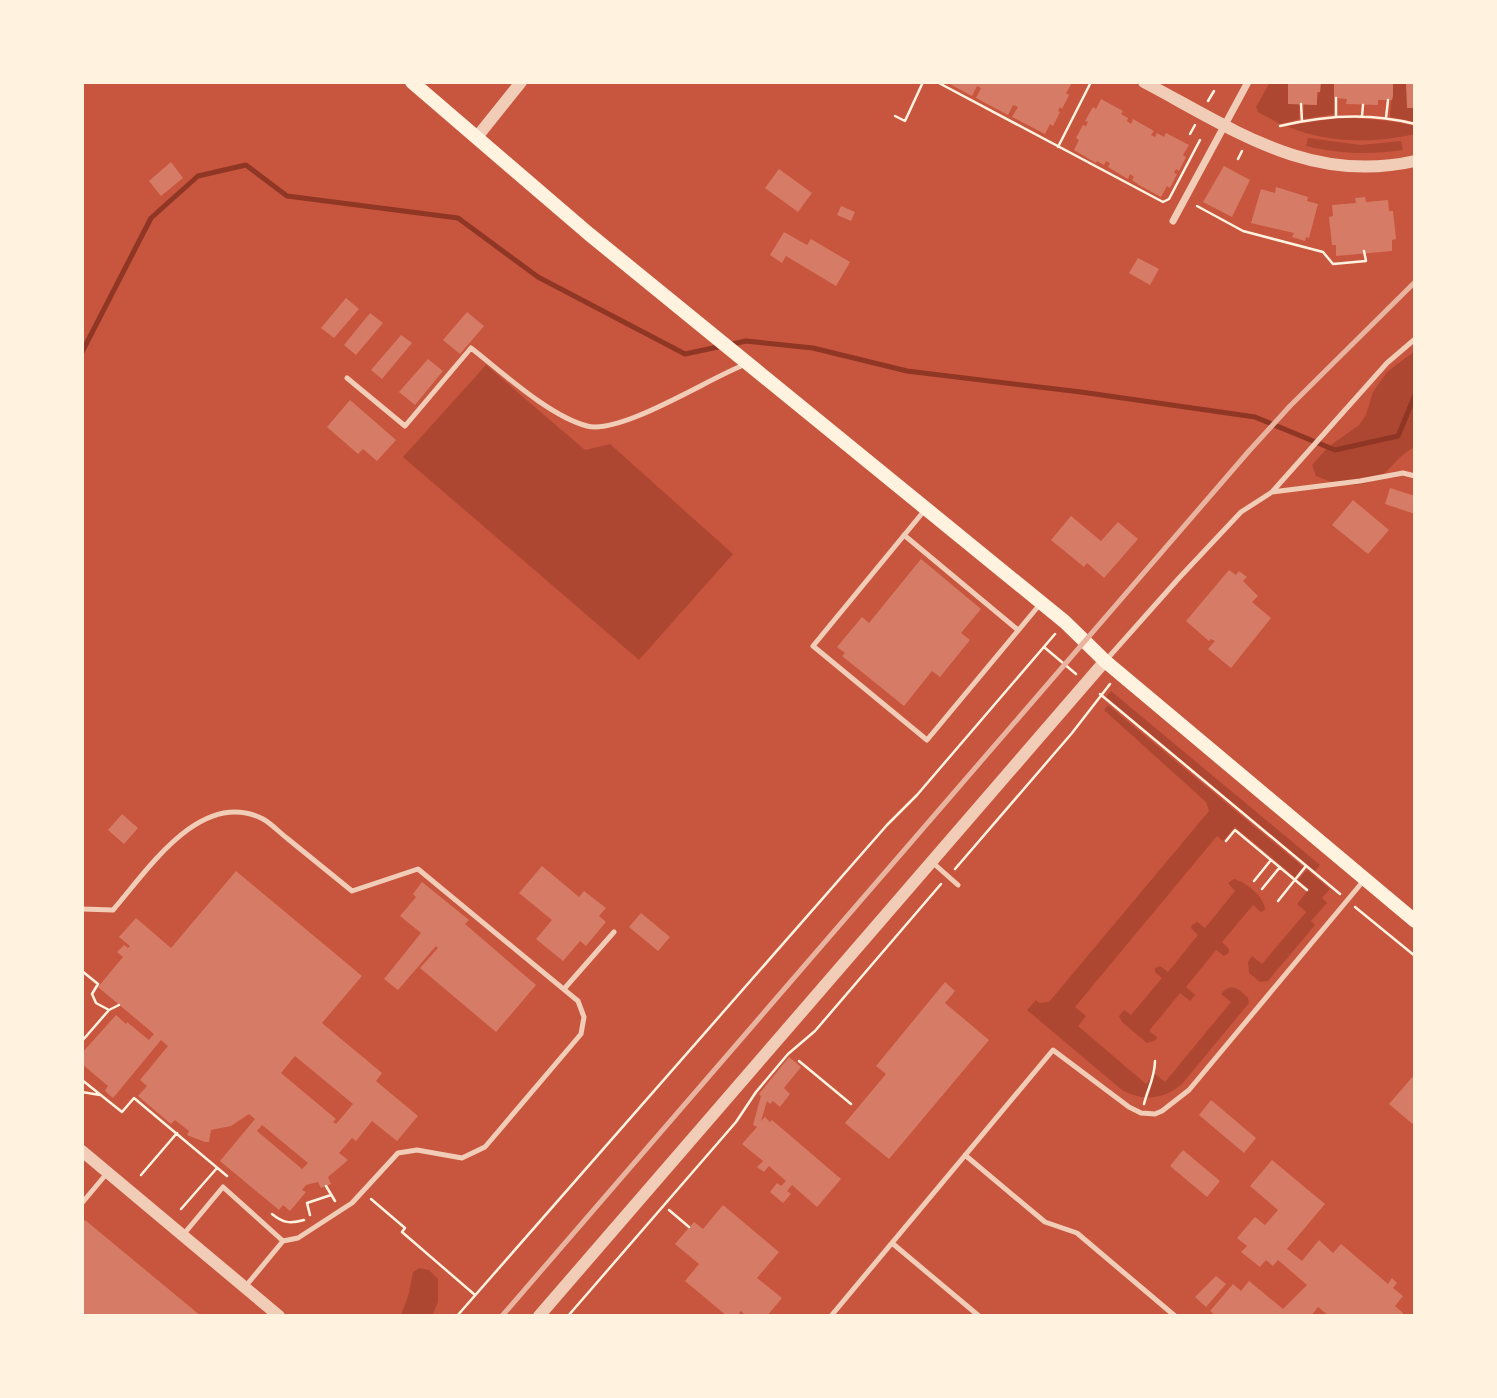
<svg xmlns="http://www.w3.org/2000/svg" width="1497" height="1398" font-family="'Exo 2',sans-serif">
<rect width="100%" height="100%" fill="#c8553d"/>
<path fill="#ae4732" d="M1270,82H1288V103L1300,104L1299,119L1280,124L1258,112L1256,107Z
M1321,82H1334V114L1303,119L1304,104L1316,105Z
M1393,82H1406L1408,108H1415V122L1390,117Z
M1337,118C1364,118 1388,120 1415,126V134C1372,144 1327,143 1286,126Z
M1308,138L1361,145L1401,141L1403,150C1369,155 1339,154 1306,146Z
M1415,351V447C1402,453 1395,463 1385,473C1364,491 1339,486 1316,476L1312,465L1328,447L1359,425L1366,415L1373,392L1387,372Z
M486,365L585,450L610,444L733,554L639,660L403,457Z
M1111,691L1320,865L1315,871L1106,697Z
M1108,705L1303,867L1295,877L1235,827L1223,841L1217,836L1075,1007L1086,1016L1078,1026L1146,1084L1155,1074L1165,1082L1231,1002L1221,994C1231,982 1239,989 1248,998L1249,1003L1182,1084C1165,1099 1143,1102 1122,1090L1027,1010L1036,1000L1039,1003L1049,1002L1209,811L1206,802L1104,710Z
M1307,870L1330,889L1322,898L1327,903L1311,921L1315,925L1268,981L1260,982L1249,973L1248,962L1252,956L1262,964L1306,912L1297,904L1309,889L1298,880Z
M1234,879C1246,882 1265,897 1265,910L1261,912L1253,905L1222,942L1229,949V953L1224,956L1216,950L1186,987L1195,995L1190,1001L1180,993L1149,1031L1157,1037L1156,1040L1147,1043L1122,1022L1119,1016L1124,1010L1131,1015L1162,978L1155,972V968L1160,966L1168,972L1198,935L1191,928L1192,925L1197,922L1205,928L1235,891L1228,883Z
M419,1268L429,1270L438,1279V1302L432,1316H401L409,1293L413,1272Z"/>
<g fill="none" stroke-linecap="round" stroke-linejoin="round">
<path stroke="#8f3625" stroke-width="5" d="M82,352L151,218L198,176L246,165L287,196L458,218L538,277L685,354L746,341L813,348L907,371L1081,392L1255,417L1335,450L1398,436L1415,395"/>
</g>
<path fill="#d67c66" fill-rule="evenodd" d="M946,82H1070L1072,83L1066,93L1069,95L1062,109L1060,107L1058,111L1060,112L1053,126L1050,124L1045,134L1012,117L1018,107L1013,105L1008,115L976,98L981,88L977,86L972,96Z
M1288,82H1321L1320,92H1317V105L1288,104Z
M1334,82H1393V96L1392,100H1378V105L1346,104L1347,99L1334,98Z
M1406,82H1415V108H1407Z
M1101,99L1123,111L1121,114L1128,118L1127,121L1131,124L1133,119L1154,131L1151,135L1155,137L1157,133L1164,137L1166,133L1189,145L1183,155L1186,157L1179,171L1176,169L1174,173L1177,174L1170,188L1167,186L1161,197L1139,185L1132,180L1134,177L1130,174L1128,179L1108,167L1110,163L1106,161L1104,165L1097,161L1096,163L1074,150L1079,140L1076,138L1083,125L1086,126L1088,122L1085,121L1093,107L1096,109Z
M171,162L183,178L161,196L149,181Z
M1224,166L1250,180L1232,217L1203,202Z
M779,169L812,193L798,212L765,188Z
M1276,187L1308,197L1307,201L1318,204L1309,238L1306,237L1305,241L1292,237L1294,233L1251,223L1261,189L1275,193Z
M1365,197L1366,202L1388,200L1389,211H1393L1396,239L1392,240V251L1336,256V245H1332L1329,217L1333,216L1332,205L1356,203L1355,198Z
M841,206L855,212L851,221L837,215Z
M784,232L807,245L811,239L850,262L836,286L786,256L782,263L770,255Z
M1138,258L1159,269L1150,285L1129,273Z
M346,298L359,309L334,338L321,328Z
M467,312L484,326L460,354L443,340Z
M370,313L383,323L356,355L344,345Z
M401,335L412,343L382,379L371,370Z
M428,359L443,371L415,405L399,392Z
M350,400L396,440L377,461L363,449L358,454L327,427Z
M1390,488L1415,496V514L1385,504Z
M1353,500L1389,530L1368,554L1332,525Z
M1071,516L1101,541L1118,522L1138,539L1104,578L1087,563L1084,567L1051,540Z
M921,559L981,609L961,633L970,640L940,677L932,671L904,706L842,656L845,653L837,647L862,617L869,623Z
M1229,570L1236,575L1239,571L1247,577L1243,581L1258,596L1252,602L1271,618L1231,668L1208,649L1215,641L1211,639L1209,641L1186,621Z
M122,814L138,828L124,844L108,830Z
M542,866L579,897L584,891L606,908L599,916L606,922L586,946L580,941L563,961L536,939L552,920L519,893Z
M236,871L362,976L322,1023L382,1073L376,1081L418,1116L397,1141L372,1121L356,1141L352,1138L339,1153L348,1160L328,1177L331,1184L321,1188L318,1182L306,1185L302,1190L306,1192L290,1211L283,1205L279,1210L220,1161L255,1119L249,1114L231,1126L211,1130L209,1142H205L187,1135L189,1131L175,1120L171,1124L138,1096L147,1086L140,1080L168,1046L161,1040L113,1098L105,1091L108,1086L82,1064V1053L116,1015L126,1024L127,1022L149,1040L154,1034L98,987L123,957L117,952L124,945L128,948L130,946L119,937L136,918L171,948ZM295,1056L353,1104L336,1124L333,1122L336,1119L281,1073ZM262,1125L308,1163L302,1169L257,1131Z
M422,882L469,920L465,924L536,985L496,1032L420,968L438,948L436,946L398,990L384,979L421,933L400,916L416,897L413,894Z
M641,913L670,937L658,951L629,927Z
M945,982L955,991L945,1003L989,1040L889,1159L845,1123L886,1074L876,1066Z
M789,1057L801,1067L784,1088L790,1094L780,1107L773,1101L770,1104L767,1101L761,1121L765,1117L770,1122L772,1120L841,1179L817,1207L792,1185L787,1191L791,1194L783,1203L770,1192L777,1183L781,1186L786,1181L769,1166L764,1172L757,1167L763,1161L742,1144L757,1127L753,1125L761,1096L759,1094Z
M1415,1074V1126L1389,1104Z
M1211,1100L1256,1138L1244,1153L1199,1115Z
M1183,1150L1220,1181L1207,1197L1170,1166Z
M1272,1160L1325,1204L1287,1249L1302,1261L1319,1240L1333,1253L1341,1244L1388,1284L1392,1278L1397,1283L1393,1288L1403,1296L1395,1306L1403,1313L1401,1316H1329L1318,1307L1311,1316H1216L1210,1311L1233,1284L1241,1291L1249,1281L1283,1309L1307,1285L1278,1260L1273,1266L1266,1260L1260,1267L1241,1252L1247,1246L1237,1238L1255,1217L1265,1225L1278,1210L1250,1186Z
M723,1205L779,1252L757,1278L782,1298L767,1316H746L741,1311L737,1316H727L685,1281L699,1264L675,1244L694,1222L703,1229Z
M85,1220L201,1316H82V1224Z
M1216,1276L1226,1284L1206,1307L1195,1297Z"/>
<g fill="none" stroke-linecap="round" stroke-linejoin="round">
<path stroke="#fff3e0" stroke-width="2.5" d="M937,82L1163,202L1169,199L1200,140
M1336,98V116
M1208,101L1214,91
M1301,104L1302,121
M895,116L905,121L923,82
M1362,116L1363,105
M1386,118L1388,100
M1280,126C1325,115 1370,112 1415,124
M1190,134L1195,125
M1058,147L1091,82
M1238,159L1242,151
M1197,206L1243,231L1323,252L1333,264L1366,261L1364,251
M1044,647L1076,674
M1100,694L1340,894
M1226,841L1235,830L1307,890
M955,869L1072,733L1110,684
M1254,881L1271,860
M1262,889L1280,867
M1278,901L1306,866
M1355,907L1415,956
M82,971L98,984L92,994L96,1003L109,1010L119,1005
M82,1041L109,1010
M799,1061L851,1104
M82,1080L122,1112L134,1098L227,1176
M82,1092L100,1095
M1144,1104C1148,1088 1155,1077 1155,1061
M141,1175L177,1133
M326,1186L335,1201
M371,1199L405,1228L402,1232L475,1295
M181,1209L217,1168
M669,1210L689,1227
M272,1214C283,1223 290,1224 304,1220
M310,1215L307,1203L331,1195
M457,1316L887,825L917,795L1055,634
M568,1316L736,1122L756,1092L788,1054L815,1031L941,884"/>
<path stroke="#f1ccb7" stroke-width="5" d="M347,378L405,426L471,348C502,372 549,416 587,426C621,435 709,378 746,364
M1272,492L1387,363L1415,339
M924,511L813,646L927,740L1041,603
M904,535L1018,630
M1107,659L1179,578L1241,512L1272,492L1360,481L1403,473L1415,476
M932,862L958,885
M82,909L113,910C147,871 201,787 263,819C272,824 280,833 288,839C309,856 331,874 352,891L418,869L578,1001L584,1017L581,1034L485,1147L462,1158L417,1150L398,1153L352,1203L298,1238L283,1241L245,1287
M564,989L614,932
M965,1155L1045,1222L1077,1233L1175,1316
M82,1203L108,1172
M183,1235L223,1187L283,1241
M892,1243L979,1316
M831,1316L1053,1050L1129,1107L1141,1113L1155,1114L1162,1111L1189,1090L1365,879"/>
<path stroke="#f1ccb7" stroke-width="7" d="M1173,221L1248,82"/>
<path stroke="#f1ccb7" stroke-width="12" d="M1144,82C1233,129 1310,185 1415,161
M477,137L521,82
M82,1151L279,1316
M539,1316L1105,661"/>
<path stroke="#fff3e0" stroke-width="14" d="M412,82L589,234L1065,622L1105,661L1415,921"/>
<path stroke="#e9b49f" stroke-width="5" d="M502,1316L1249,451L1290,406L1415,282"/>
</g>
<rect width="1497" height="1398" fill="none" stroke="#fff3e0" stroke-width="168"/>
</svg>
